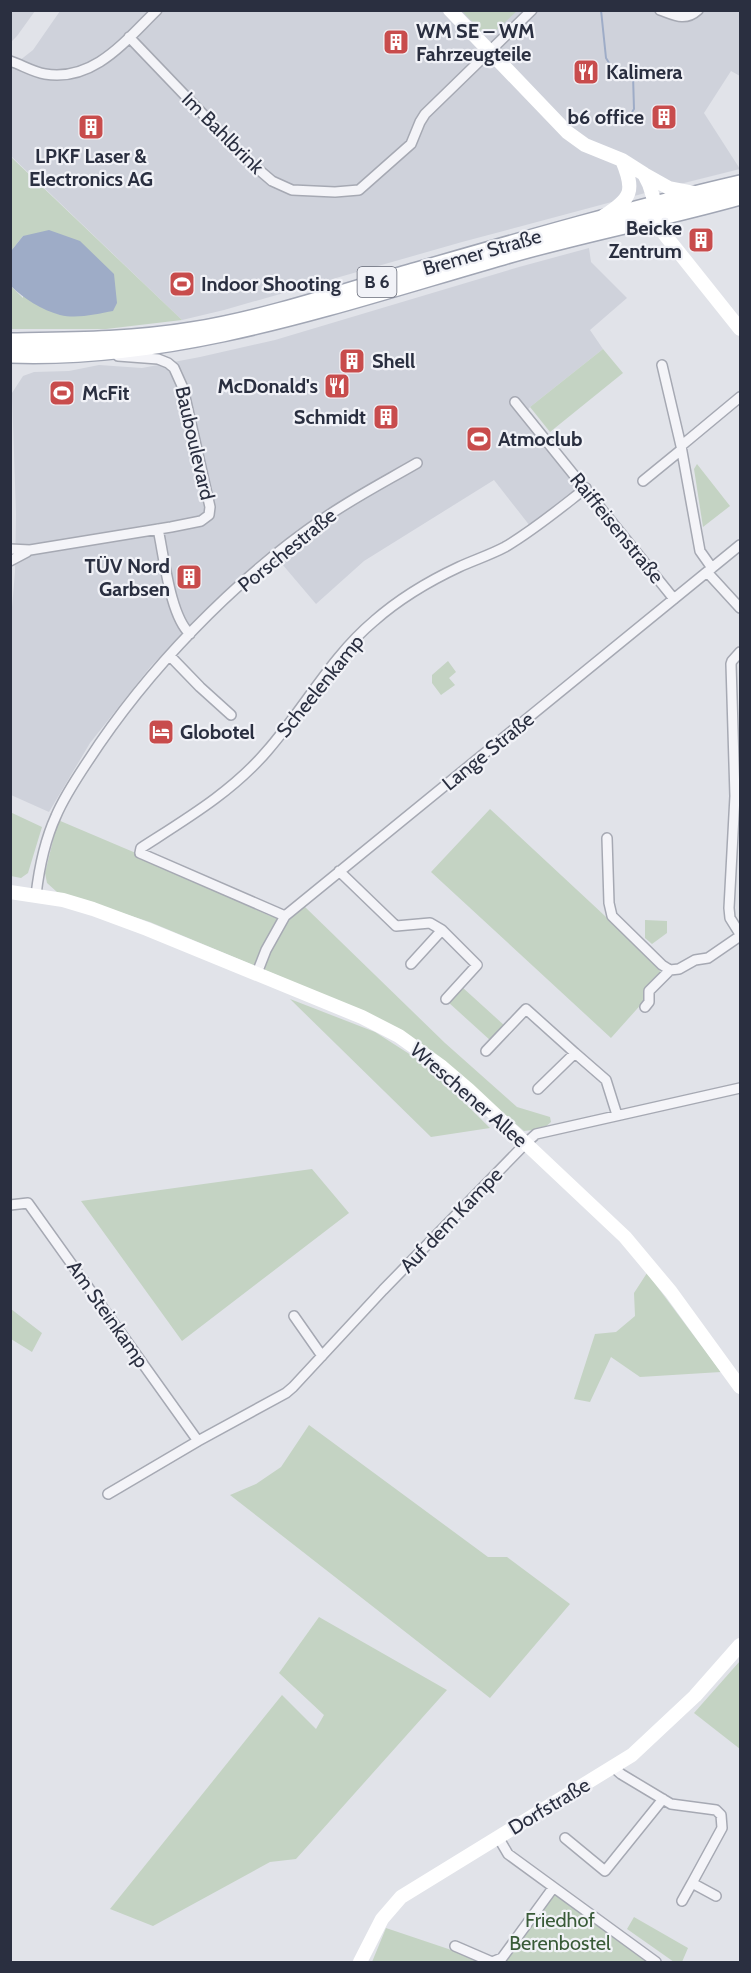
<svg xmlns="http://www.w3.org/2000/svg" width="751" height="1973" font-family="Cabin,sans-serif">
<rect width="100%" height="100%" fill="#e1e3e9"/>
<path fill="#cfd2db" d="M11,10L35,11L17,36L11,42Z
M60,11H740V76L731,71L704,113L740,169L664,188L462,242L224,310L182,320L11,156L10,68L33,50Z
M589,248L591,262L627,298L590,330L603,349L530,407L522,417L576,483L573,492L530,526L494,480L364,561L316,604L271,551L213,604L151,666L90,743L49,812L11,795L10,631L15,572L16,514L12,393L23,376L34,372L69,371L99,365L142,368L200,357L275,340L519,267Z"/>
<path fill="#c4d3c3" d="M462,11H517L492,34L485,35Z
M10,156L182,320L106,329H11V286L23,298V236L11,251Z
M603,349L623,373L550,432L530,407Z
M697,464L730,506L703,527L694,469Z
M448,661L456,672L449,678L455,685L441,695L432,683V675Z
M490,809L619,929L662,973L645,1000L611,1038L431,872Z
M10,812L42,827L28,873L21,878L11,876Z
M58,820L157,862L270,916L304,906L445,1043L517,1107L550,1117L551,1122L543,1129L524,1131L470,1085L334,999L150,922L57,892L47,883L45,873Z
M645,920L667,921V933L652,944L645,938Z
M462,987L505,1026L491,1041L448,1002Z
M290,999L375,1032L425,1064L490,1128L431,1137Z
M312,1169L349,1213L182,1341L81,1201Z
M647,1273L721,1372L640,1377L611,1357L590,1402L574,1399L595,1334L616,1332L635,1316L634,1293Z
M11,1309L42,1333L32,1352L11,1339Z
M309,1425L488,1557H507L570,1604L490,1698L230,1495L256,1484L281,1467Z
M319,1617L447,1690L296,1859L270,1862L153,1926L110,1909L282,1695L316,1729L324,1715L279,1673Z
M740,1661V1749L694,1713Z
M553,1888L656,1962H502Z
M634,1917L688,1948L682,1962H674L627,1929Z
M386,1928L487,1962H372Z"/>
<path fill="#9eacc7" d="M49,230L80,241L114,274L117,303L113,311C97,314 77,319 60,315C42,310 24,299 11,286V251L23,236Z"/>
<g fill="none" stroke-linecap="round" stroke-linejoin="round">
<path stroke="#9eacc7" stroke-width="2" d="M601,10L606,58L618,77
M627,120L634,109L633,75"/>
<g stroke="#a6a9b3" stroke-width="12">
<path id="street" d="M660,10C674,15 685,22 698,10
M129,37L244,157L272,181L292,190L335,192L359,190L411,144L420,122L425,114L532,10
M10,61C22,65 33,72 45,74C94,82 125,41 157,10
M662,365L681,446L700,551L712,568
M515,402L674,599
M681,446L740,397
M643,481L681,450
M158,529C164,556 170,616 190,634
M10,549L30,550L171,527L201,521L209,515L210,507L183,388L174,368L168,363L158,359L118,356
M10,561L27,552
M707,572L740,608
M740,652L732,661L731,664L735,796L729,908L730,918L740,934
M170,656L200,687L231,715
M607,838L609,903L612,916L662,965L670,970L679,969L695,960L708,958L740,936
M339,871L396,926L430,923L442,930
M36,895C39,869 45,840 56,816C64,797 76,779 88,761C147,670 234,580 323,519C353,498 386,481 417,463
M285,916L140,853L141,848C186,819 232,792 267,751C304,709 331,657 374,621C399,599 429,581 459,567C474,560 490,555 505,547C534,530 559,509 586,488
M411,964L442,930L477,965L446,999
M257,973L266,950L285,916L740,545
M645,1007L649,1002V991L670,970
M486,1051L526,1009L575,1053
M538,1089L575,1053L606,1080L617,1115
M10,1205L28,1203L198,1441
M294,1316L322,1356
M108,1494L198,1441L286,1393L293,1387L383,1290L526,1143L536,1134L740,1088
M613,1767L621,1774L671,1804L716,1810L721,1815L722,1828L692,1883L716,1896
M498,1837L508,1854L656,1962
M565,1838L605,1871L663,1799
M682,1901L692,1883
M455,1946L492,1962L502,1958L553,1888"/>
</g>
<g stroke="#a1a6b4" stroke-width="18">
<path id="primary" d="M10,341C71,340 132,340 192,330C265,318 336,294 407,273C518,241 628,209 740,183
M10,355C180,361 342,303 503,257C581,234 662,219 740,197"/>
</g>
<use href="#street" stroke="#f4f4f8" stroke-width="9"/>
<path stroke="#fff" stroke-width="14" d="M450,10L567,132L585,145L622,160L644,174L649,184L665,235L740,329
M644,174L669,188L695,193
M604,216C632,198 635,191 622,160
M10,892L63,900L93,909L147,929L362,1017L399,1036L442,1067L469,1090L625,1237L671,1292L740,1387
M360,1962L382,1919L401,1897L632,1755L695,1696L740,1645"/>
<use href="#primary" stroke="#fff" stroke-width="15"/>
</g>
<defs>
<g id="building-square" transform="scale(1.35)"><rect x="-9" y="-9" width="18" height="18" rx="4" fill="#c84c4c" stroke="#f1f2f7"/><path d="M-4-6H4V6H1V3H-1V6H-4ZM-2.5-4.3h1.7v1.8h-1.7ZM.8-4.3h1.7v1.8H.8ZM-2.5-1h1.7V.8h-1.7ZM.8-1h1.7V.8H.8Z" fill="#fff"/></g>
<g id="restaurant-square" transform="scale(1.35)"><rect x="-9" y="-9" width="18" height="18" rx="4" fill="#c84c4c" stroke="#f1f2f7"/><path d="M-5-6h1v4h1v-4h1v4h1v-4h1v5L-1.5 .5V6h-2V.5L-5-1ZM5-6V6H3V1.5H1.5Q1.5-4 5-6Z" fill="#fff"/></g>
<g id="stadium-square" transform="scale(1.35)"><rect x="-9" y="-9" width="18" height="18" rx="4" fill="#c84c4c" stroke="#f1f2f7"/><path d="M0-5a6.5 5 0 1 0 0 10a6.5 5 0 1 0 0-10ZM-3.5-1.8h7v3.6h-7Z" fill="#fff"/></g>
<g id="hotel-square" transform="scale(1.35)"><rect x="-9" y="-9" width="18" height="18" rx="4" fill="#c84c4c" stroke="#f1f2f7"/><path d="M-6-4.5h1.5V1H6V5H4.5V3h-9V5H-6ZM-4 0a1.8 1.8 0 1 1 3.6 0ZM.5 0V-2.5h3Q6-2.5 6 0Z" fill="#fff"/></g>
</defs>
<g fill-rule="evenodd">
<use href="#building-square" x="396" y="42"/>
<use href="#restaurant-square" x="586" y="72"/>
<use href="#building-square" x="664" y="117"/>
<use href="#building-square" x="91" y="127"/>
<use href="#building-square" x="701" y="240"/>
<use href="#stadium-square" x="182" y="284"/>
<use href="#building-square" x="352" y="361"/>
<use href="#restaurant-square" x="337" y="386"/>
<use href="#stadium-square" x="62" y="393"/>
<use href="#building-square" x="386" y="417"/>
<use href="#stadium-square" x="479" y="439"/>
<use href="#building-square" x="189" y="577"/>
<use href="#hotel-square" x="161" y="732"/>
</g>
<g text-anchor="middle" stroke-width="4.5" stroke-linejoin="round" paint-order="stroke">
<rect fill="#f1f2f7" stroke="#666a77" stroke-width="1.5" x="357.5" y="267" width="39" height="30" rx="4.5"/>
<g font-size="18" font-weight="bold" fill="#2a2f40">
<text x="377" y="288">B 6</text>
</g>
<g font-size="20" font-weight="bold" fill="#2a2f40" stroke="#f1f2f7" text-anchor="start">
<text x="416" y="38">WM SE – WM<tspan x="416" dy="23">Fahrzeugteile</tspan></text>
<text x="606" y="79">Kalimera</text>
<text x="644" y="124" text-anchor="end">b6 office</text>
<text x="91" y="163" text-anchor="middle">LPKF Laser &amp;<tspan x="91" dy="23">Electronics AG</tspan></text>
<text x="682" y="235" text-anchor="end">Beicke<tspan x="682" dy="23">Zentrum</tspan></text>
<text x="201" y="291">Indoor Shooting</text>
<text x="372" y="368">Shell</text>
<text x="318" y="393" text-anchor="end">McDonald's</text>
<text x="82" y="400">McFit</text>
<text x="366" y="424" text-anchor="end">Schmidt</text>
<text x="498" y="446">Atmoclub</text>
<text x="170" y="573" text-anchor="end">TÜV Nord<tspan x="170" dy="23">Garbsen</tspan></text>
<text x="180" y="739">Globotel</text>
</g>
<g font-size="20" fill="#2a2f40" stroke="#f1f2f7">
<text transform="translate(223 133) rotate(45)" y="7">Im Bahlbrink</text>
<text transform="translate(482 252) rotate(-16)" y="7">Bremer Straße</text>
<text transform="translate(195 443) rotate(77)" y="7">Bauboulevard</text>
<text transform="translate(617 528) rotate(51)" y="7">Raiffeisenstraße</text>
<text transform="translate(287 550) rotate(-39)" y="7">Porschestraße</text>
<text transform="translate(320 686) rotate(-51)" y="7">Scheelenkamp</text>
<text transform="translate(488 751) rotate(-39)" y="7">Lange Straße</text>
<text transform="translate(469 1095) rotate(41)" y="7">Wreschener Allee</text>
<text transform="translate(451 1220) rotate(-46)" y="7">Auf dem Kampe</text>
<text transform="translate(108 1314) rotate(55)" y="7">Am Steinkamp</text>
<text transform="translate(549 1806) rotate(-31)" y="7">Dorfstraße</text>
</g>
<g font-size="20" fill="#395b38" stroke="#f1f2f7">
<text x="560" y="1927">Friedhof<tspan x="560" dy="23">Berenbostel</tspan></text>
</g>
</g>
<rect width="751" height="1973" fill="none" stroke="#2a2f40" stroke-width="24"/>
</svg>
